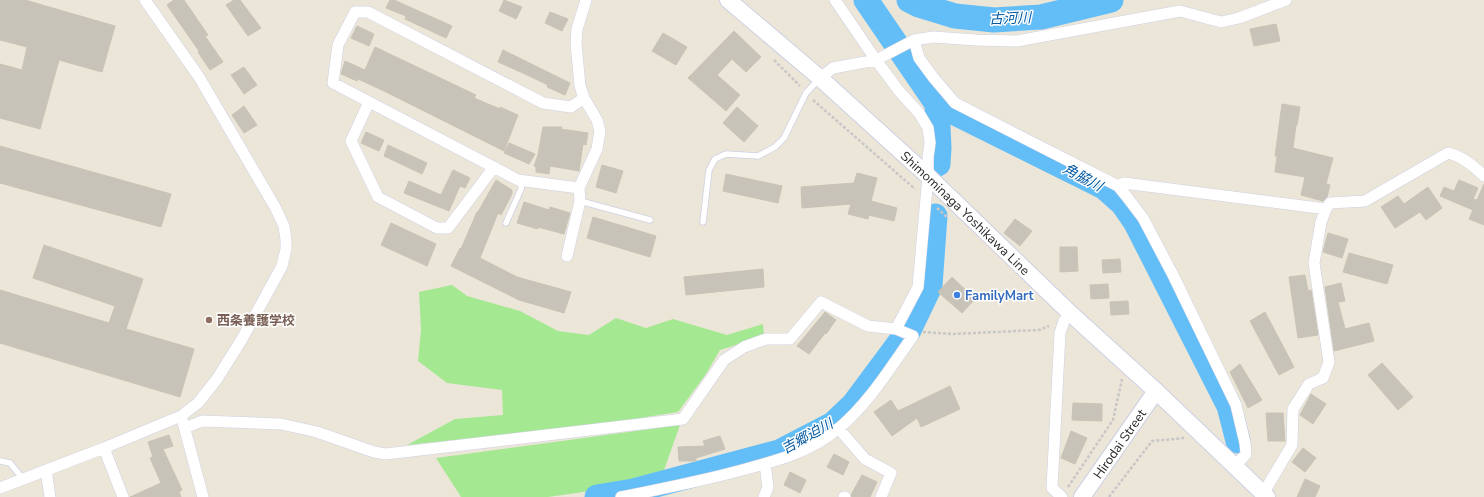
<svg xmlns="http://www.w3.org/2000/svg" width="1484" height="497" font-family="'Nunito Sans','Noto Sans JP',sans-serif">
<rect width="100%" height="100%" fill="#ece6d9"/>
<path fill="#a4e891" d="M452,285L467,296L520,311L558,331L589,335L616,318L646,328L673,319L727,335L763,324L764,336L720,350L706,374L678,412L590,426L407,445L455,419L503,415L502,390L447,383L418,361L421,330L419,292Z
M680,425L664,470L590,491L548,497H461L436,458Z"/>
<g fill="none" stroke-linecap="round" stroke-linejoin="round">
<path stroke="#63bef7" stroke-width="25" d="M866,0L937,104L1104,187L1123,204L1136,223L1229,406L1238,441
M909,0L919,5L955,16L994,20L1041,17L1111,0
M937,104L939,148L938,164
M597,497L633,491L779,452L833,424L854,404L909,330L930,286L935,216"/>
</g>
<path fill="#c7c3b9" stroke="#c8c3b3" d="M0,0H25L115,26L102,72L59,60L40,129L0,118V64L22,70L27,47L0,40Z
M174,0H184L208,35L205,36L223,62L210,70L198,52L199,51L167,5Z
M234,0H240L261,28L248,36L226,5Z
M390,0H394L452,26L446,38L405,19L406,16L386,8Z
M504,0L522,7L516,19L499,11Z
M550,12L568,19L562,31L545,23Z
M1276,24L1280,41L1254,46L1250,29Z
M357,26L374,34L369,46L351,38Z
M734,31L761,57L746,72L732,59L717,75L740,95L726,111L688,78Z
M663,33L687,47L676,65L652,51Z
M375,47L476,95L474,98L500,109V107L518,115L504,151L384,91L358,79L357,81L341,74L345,61L365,70Z
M503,50L570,83L565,95L547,87L548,85L525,74L498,62Z
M244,67L257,85L244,94L231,75Z
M1282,104L1300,107L1297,125H1296L1293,148L1333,158L1326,184L1330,185L1327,197L1323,201L1301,195L1305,177L1275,172L1277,156H1275Z
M244,106L257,125L244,133L232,115Z
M737,107L758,126L744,142L723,123Z
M543,127H562L561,129L588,133L586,145L583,144L579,171L550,166L549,174L536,172V167L534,166L538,155Z
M366,132L384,140L379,151L361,143Z
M509,143L535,154L529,164L504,153Z
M388,145L427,163L422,174L384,156Z
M0,146L171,194L161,227L0,183Z
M602,165L623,171L616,193L596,187Z
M453,170L470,178L465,188L460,186L449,211L404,193L409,181L441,195Z
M857,173L877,178L871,201L897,208L894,221L869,215L868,219L848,214L851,204L802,208L801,187L854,183Z
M726,174L782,186L778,203L723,191Z
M496,180L512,190V194L501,215L498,213L480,258L517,277L571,292L564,313L519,300L451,266L460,248L461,249L477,212H478Z
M1459,180L1478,188L1473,199L1477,200L1484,184V225L1469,219L1473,210L1440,196L1444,187L1454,191Z
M1428,187L1442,208L1426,220L1420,212L1395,228L1381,207L1398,196L1404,204Z
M524,202L549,210L550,207L570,213L564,234L538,227V229L517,223Z
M593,217L656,236L650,257L587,238Z
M1015,219L1032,231L1020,246L1004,233Z
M391,223L436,244L427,266L381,245Z
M1328,233L1348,239L1342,258L1323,252Z
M44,245L143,279L126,329L194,349L180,397L0,343V290L109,323L115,306L33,278Z
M1060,247H1077L1078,271L1060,272Z
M1349,253L1393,265L1387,284L1343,272Z
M1120,259L1121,272L1103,273L1102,260Z
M763,269L764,287L686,295L684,277Z
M1305,275L1308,291L1311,290L1318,335L1298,338L1289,277Z
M952,277L975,299L962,313L938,292Z
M1341,283L1345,301L1338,302L1345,329L1369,323L1374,341L1334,351L1325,287Z
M1108,284L1109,298L1091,299L1090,285Z
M1128,301L1129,314L1111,315L1110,302Z
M825,312L836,320L826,334L825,333L809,354L797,346Z
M1265,312L1294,367L1279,375L1250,321Z
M1382,363L1413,397L1398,410L1368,375Z
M1240,364L1262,400L1248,408L1230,372Z
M950,386L960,409L921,427L917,418L892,436L874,412L891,400L898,411Z
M1311,394L1326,404L1313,424L1300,415Z
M1073,403L1102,404V421L1072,420Z
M1266,413H1283L1285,441H1268Z
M1071,431L1087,438L1075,464L1061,458Z
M169,435L173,446L163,449L182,490L179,492L181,497H130L161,483L150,458L153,457L148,442Z
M720,436L725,449L696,458V461H679L678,447L705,446L703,441Z
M1303,448L1316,458L1305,472L1292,462Z
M834,454L849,462L843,475L827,467Z
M790,472L806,480L800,493L784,485Z
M862,475L877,482L870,497H852L851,495Z
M1305,479L1320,486L1315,497H1297Z"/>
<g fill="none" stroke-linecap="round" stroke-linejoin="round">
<g stroke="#ced0e3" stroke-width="7">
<path id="lane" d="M580,201L650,220
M703,222L709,170L715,159L726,154L758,156L775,147L784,138L806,93L820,78
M506,223L521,189L522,180
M0,461L10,463L23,479"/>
</g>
<g stroke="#ced0e3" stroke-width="12">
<path id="street" d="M914,40L919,58L933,77L955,103L1118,186L1127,197L1143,218L1173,275L1236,405L1245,443L1246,454L1235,466
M820,78L833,68L876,60L914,40L933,37L976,40L1017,41L1180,11L1221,22L1239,18L1286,0
M369,102L351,141L378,197L437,228H448L494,167
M1118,186L1124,183L1326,209
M579,188L518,180L333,83L338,45L355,12H368L543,103L571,107L584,98
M567,256L580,201L579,188L597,149L600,131L597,120L584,98L580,86L576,43L577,29L586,0
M183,422L203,497
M185,428L202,421L281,424L317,432L374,452L386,454L683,419L724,360L744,347L766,339H790L821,302L868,326L896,329
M839,429L865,459L891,473L881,497
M104,448L123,497
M46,470L50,497
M0,488L104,448L181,416L198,403L217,379L242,339L282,266L286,249V240L284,226L275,207L199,77L145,0
M621,497C661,489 702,481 742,470C778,460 809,453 839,428C869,403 890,368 913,336L896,329L918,287L928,176V157L930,143L928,128L919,113L899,91L876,60L835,0
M764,497L768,487L765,464
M844,497H845
M1062,497L1052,488L1060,333L1064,321L1070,313
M1261,497L1292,445L1293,409L1309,384L1323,378L1329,362L1314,263L1321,222L1326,209L1330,203L1365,201L1448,153C1462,156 1473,165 1484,176"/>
</g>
<g stroke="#ced0e3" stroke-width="18">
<g id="secondary">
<path id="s1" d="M728,0L820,78L928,176L1070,313L1156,391L1267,497"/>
<path id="s2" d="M1082,497L1156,391"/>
</g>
</g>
<path stroke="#c7c7c7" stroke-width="2.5" stroke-dasharray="3 2" stroke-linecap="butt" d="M774,60L800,86
M813,100L915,189
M937,208L948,218
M923,332L952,334L1039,330L1049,326
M1068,487L1113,420L1122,379
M1109,497L1152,441L1185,438"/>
<use href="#lane" stroke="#fff" stroke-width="5.5"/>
<use href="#street" stroke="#fff" stroke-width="11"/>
<use href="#secondary" stroke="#fff" stroke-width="16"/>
</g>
<circle fill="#3f7fe0" stroke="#fff" stroke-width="1.5" cx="957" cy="295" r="4"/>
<circle fill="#8d6e63" stroke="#fff" stroke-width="1.5" cx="209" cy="320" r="4"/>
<g text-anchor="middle" stroke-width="3" stroke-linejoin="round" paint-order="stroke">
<g font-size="13" fill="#292929" stroke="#fff">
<text dy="5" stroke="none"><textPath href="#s1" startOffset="319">Shimominaga Yoshikawa Line</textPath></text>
<text dy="5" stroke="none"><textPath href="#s2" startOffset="65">Hirodai Street</textPath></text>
</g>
<g font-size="13" font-weight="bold" fill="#366cbe" stroke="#fff" text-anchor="start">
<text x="965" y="300">FamilyMart</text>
</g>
<g font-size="13" font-weight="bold" fill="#785e54" stroke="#fff" text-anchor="start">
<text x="217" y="325">西条養護学校</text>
</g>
<g font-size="14" font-style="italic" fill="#0358a2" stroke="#fff">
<text transform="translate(1010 18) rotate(-2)" y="5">古河川</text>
<text transform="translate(1083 177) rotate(28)" y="5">角脇川</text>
<text transform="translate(807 436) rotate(-29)" y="5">吉郷迫川</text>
</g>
</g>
</svg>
